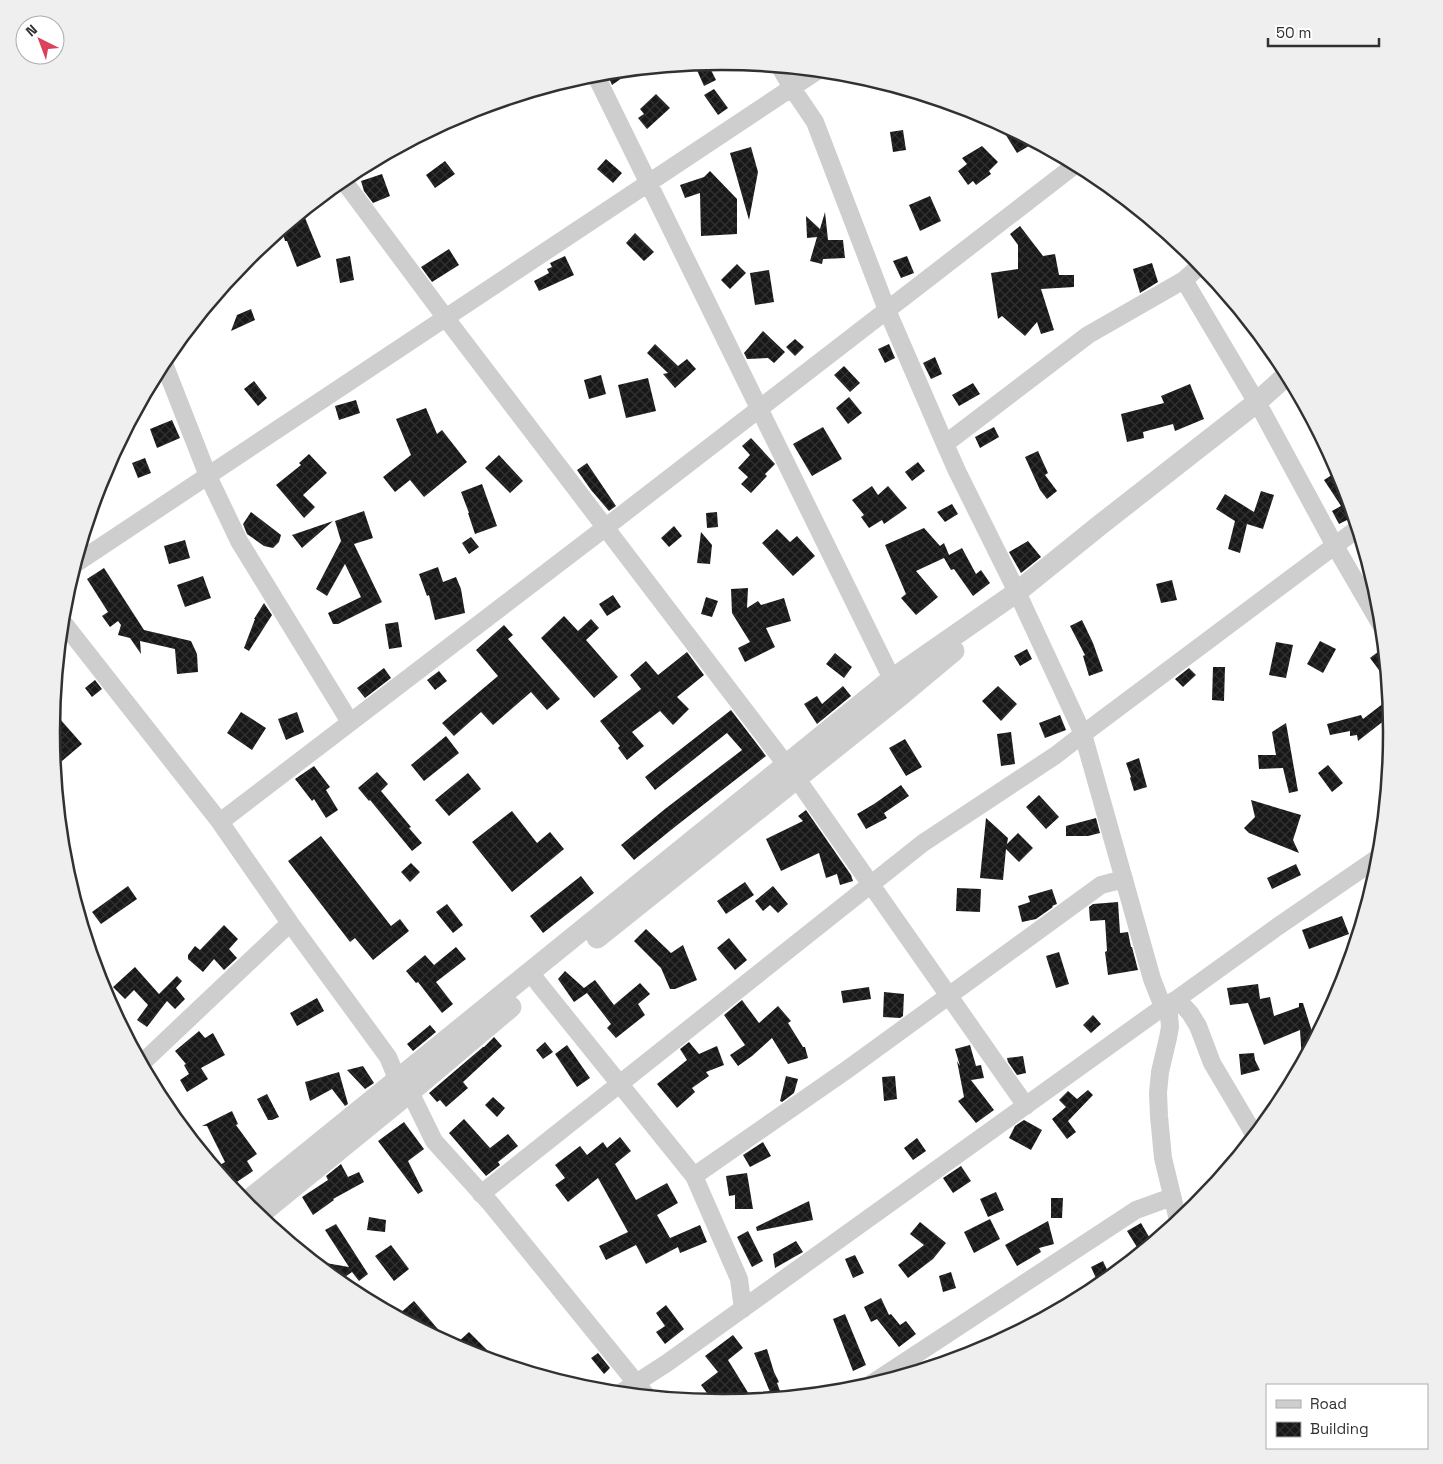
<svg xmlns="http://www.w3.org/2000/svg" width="1443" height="1464" font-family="'Space Grotesk',sans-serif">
<defs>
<pattern id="building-cross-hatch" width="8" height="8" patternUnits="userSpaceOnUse" patternTransform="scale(1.25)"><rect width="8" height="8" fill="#181818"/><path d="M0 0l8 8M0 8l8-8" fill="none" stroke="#313131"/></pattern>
</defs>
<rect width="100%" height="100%" fill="#fff"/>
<path fill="url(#building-cross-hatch)" d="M703,64H708L716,80L704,86L696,68Z
M632,71L612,85L607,74L608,73Z
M714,89L728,108L718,115L704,95Z
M656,94L670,108L647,129L638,118L644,114L640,109Z
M999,124L1018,134L1034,143L1017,153Z
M903,130L906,150L893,152L890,132Z
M982,146L998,162L989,171L991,174L976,185L973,181L968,185L958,171L967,164L962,158Z
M751,147L758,172L749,220L730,153Z
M606,159L622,173L613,183L597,169Z
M445,161L455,174L435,188L426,175Z
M710,171L737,199V234L701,236L700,193L685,198L680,185L704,177Z
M382,174L390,196L373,203L364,191L361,181Z
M930,196L941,221L920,231L909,205Z
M825,212L828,240H843L845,258L823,259L822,264L810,261L817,237L807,238L806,216L820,229Z
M303,213L321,257L297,267L287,241H285L282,230Z
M1020,226L1043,256L1055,254L1059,275H1074V287L1041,289L1054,330L1041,334L1037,322L1025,336L1002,316L998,319L991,273L1018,269V245L1010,234Z
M635,233L654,252L644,261L626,243Z
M449,249L459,265L432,282L421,267Z
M350,256L354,280L340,283L336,259Z
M565,256L574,275L539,291L534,281L549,273L547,269L552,267L550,263Z
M907,256L914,273L901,278L893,261Z
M1152,263L1158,282L1140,293L1133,269Z
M737,264L746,273L730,289L721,280Z
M769,270L774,302L755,305L750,273Z
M251,309L255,320L231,331L237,315Z
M763,331L785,352L774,363L768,358L747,359L744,353Z
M795,339L804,347L795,356L786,347Z
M655,344L678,366L687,359L696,369L675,388L663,374L668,373L647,353Z
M889,344L895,358L885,363L878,349Z
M935,357L942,374L931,379L923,363Z
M844,366L860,383L850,392L834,375Z
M601,375L606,394L589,399L584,380Z
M648,378L656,411L626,418L618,385Z
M254,381L267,398L258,406L244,389Z
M973,383L980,394L959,406L952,395Z
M1190,384L1204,419L1175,431L1173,424L1143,432L1144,438L1127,442L1121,414L1164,403L1161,396Z
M849,397L862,413L848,424L836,408Z
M356,400L360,413L339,420L335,406Z
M426,408L437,434L442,430L467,462L424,497L410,480L395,492L383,477L411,455L396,419Z
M172,420L180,438L157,448L150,429Z
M823,427L842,459L812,476L793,444Z
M994,427L999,437L980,448L975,437Z
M751,438L775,464L765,474L767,476L751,493L741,484L748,477L738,468L750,455L742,446Z
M1038,451L1048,473L1045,475L1057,491L1047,499L1040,490L1025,457Z
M309,454L327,473L303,495L315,507L304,518L276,485L301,465L299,463Z
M499,455L523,481L510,493L485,468Z
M145,458L151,473L138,478L132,463Z
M918,462L925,471L912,481L905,472Z
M587,463L616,506L609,511L591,490L577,470Z
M1335,473L1344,486L1354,519L1350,521L1349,519L1339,524L1332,511L1341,506L1324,480Z
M482,484L497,526L475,534L468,513H469L461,492Z
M872,486L878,495L888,486L907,508L884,524L882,520L869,528L861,517L864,515L852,500Z
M1261,491L1274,495L1263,529L1247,524L1240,553L1228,549L1235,521L1216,509L1225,494L1254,512Z
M952,504L958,514L945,522L937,512Z
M364,511L373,538L354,544L382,602L338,624H333L328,613L361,597L345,564L327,596L316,589L341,541L335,521Z
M251,512L281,535L279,542L273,548L264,546L247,534L243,524Z
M717,512L718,527L707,528L706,513Z
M333,521L302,548L292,535Z
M674,526L682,536L669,547L661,538Z
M924,528L940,546L944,543L949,555L962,548L976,574L981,570L990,583L973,596L954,569L951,570L944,558L916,571L938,597L916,615L901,598L906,594L885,545Z
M777,529L790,542L797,536L815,556L793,576L762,543Z
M701,532L712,545L710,564L697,563Z
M471,537L479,547L469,554L462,543Z
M185,540L190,558L169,564L164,546Z
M1028,541L1041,557L1021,573L1009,552Z
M438,567L443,582L456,577L461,589L465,613L435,620L429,595L427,596L419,574Z
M104,568L144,630L191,641L197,654L198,672L177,674L175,649L140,641L141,654L130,638L118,635L121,625L118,621L110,627L102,616L108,612L87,579Z
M203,576L211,598L185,607L177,585Z
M1172,580L1177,600L1161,603L1156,584Z
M748,588L747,608L758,601L761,605L784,598L791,621L766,628L775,647L745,662L738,648L750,642L732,613L731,589Z
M613,595L621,607L607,616L599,604Z
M706,597L718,601L712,617L701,614Z
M264,603L272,615L249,651L244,648L255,619H254Z
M564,616L578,631L591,619L599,628L586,640L618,677L594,698L541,638Z
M1082,620L1093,643L1103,671L1089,676L1083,656L1085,655L1070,626Z
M398,622L402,647L389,649L385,624Z
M504,625L513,635L508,639L560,699L547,710L531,692L493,725L481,712L454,736L442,723L498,676L476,650Z
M1320,641L1336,649L1323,673L1307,664Z
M1276,642L1293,645L1286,678L1269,675Z
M1383,648L1384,657L1387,681L1370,658Z
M1027,649L1032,659L1020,666L1014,656Z
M687,652L704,675L677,697L689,709L673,725L660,711L632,732L644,746L627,760L618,748L620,746L600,721L641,689L630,675L646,661L658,675Z
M835,653L852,667L844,678L826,664Z
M1213,667H1225L1224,701L1212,700Z
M384,668L391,678L365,698L357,688Z
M1189,668L1196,675L1183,687L1175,679Z
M439,671L447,681L435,690L427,680Z
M95,680L102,689L92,697L85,688Z
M843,686L851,696L817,724L804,704L817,696L822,704Z
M998,686L1017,704L1001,721L982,701Z
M1389,699L1390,716L1358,741L1357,735L1350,736V731L1330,735L1327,724L1361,715L1363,719Z
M731,710L766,756L676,826L634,860L621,845L665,809L742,750L727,733L655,790L645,777Z
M53,711L82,744L62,761L53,750L51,732Z
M241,712L266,728L252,750L227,733Z
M297,712L304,732L286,740L278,719Z
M1060,715L1066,730L1045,738L1039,723Z
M1286,723L1298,791L1289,793L1283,768L1259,769L1258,755H1276L1272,732Z
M1011,732L1015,764L1001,766L997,734Z
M446,736L459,753L424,781L411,765Z
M905,739L922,767L906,776L889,748Z
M1139,758L1147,787L1134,791L1130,778L1131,777L1126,763Z
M1328,765L1343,783L1332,792L1318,773Z
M314,766L330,787L326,790L338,810L326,818L314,799L312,801L295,779Z
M377,772L388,784L381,791L411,827L409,828L422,843L412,851L370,800L369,801L358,788Z
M468,773L481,789L449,816L435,800Z
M901,785L909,796L884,813L887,818L866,829L857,814L874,804Z
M1039,795L1059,817L1046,829L1026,807Z
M1251,800L1301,815L1293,840L1299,853L1249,833L1244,828L1255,817Z
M806,810L851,875L853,881L840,885L837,874L826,878L819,853L781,871L766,839L803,821L798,816Z
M512,811L537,843L550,832L564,849L512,892L472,842Z
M986,818L1008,838L1007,844L1018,833L1033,848L1019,862L1006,849L1003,880L980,878Z
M1096,818L1100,833L1088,836H1066V826Z
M321,836L391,926L400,919L409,931L373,960L355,938L350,942L288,861Z
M411,863L420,872L410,882L401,872Z
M1296,864L1301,875L1272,889L1267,878Z
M581,876L594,893L543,933L530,916Z
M745,882L754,895L726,914L717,901Z
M128,886L137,899L101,924L92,912Z
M773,886L788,904L778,913L770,905L763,911L755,901Z
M957,888L981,889L980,912L956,911Z
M1052,889L1057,904L1052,906L1053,907L1036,919L1022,922L1018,906L1030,902L1028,896Z
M1118,902L1120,933L1128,932L1131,947H1132L1138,970L1108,975L1105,952L1107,951L1105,920L1090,921L1089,907L1093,904Z
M447,904L463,925L453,933L436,912Z
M1342,916L1349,934L1309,949L1302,930Z
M224,925L238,939L229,949L237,958L224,970L214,959L203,972L188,959V955L195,946L200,950Z
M646,929L671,953L683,945L697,980L675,989H670L661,968L634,941Z
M729,938L747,960L735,970L717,948Z
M456,947L466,959L436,982L453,1004L442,1013L418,982L416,983L406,971L425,955L434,965Z
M1059,952L1069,984L1056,988L1046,956Z
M135,967L159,994L177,976L182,981L176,988L185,999L175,1009L167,1001L147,1027L137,1020L148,1005L134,990L125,999L113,987Z
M565,971L584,988L595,980L614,1005L640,983L650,994L638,1004L645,1015L616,1038L607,1028L611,1024L587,993L574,1002L558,979Z
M1258,984L1260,999L1270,997L1274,1016L1299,1007V1003H1303L1314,1038L1302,1061L1300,1030L1264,1045L1248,1003L1230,1005L1227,988Z
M869,987L871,999L843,1003L841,991Z
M884,992L904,994L903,1016L900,1018L883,1017Z
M317,998L324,1011L297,1026L290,1013Z
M742,1000L759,1023L778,1006L791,1021L788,1023L803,1047H805L808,1058L788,1064L772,1038L752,1056L738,1066L730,1055L745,1045L724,1015Z
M1093,1015L1101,1024L1091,1033L1083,1025Z
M430,1025L436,1032L413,1051L407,1044Z
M199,1031L205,1038L213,1033L225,1055L201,1068L208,1079L187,1092L180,1080L189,1074L184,1065L186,1064L175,1051Z
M494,1037L502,1046L463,1082L468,1088L446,1107L440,1100L437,1102L429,1093L483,1047H484Z
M545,1042L553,1052L543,1059L536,1050Z
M689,1042L699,1054L717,1046L724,1065L706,1072L709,1076L692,1088L695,1092L677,1108L657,1084L687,1060L680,1049Z
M567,1045L590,1078L577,1087L555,1054Z
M970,1045L976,1066L981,1065L984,1078L971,1080L994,1110L976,1123L958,1101L964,1097L957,1061L960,1066L955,1049Z
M1254,1053L1255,1060L1260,1070L1241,1075L1239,1054Z
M1023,1056L1026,1073L1017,1075L1008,1062L1007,1058Z
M363,1066L374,1083L365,1089L347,1070Z
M339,1072L348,1104L345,1106L332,1089L310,1101L305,1082Z
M786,1076L798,1079L794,1093L782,1102L780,1101Z
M895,1076L897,1099L884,1101L882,1077Z
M1088,1090L1093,1095L1068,1121L1076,1132L1067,1139L1052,1119L1066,1107L1059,1100L1068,1091L1077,1099Z
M267,1094L279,1117L272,1120H268L257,1099Z
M493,1097L505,1108L497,1117L485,1105Z
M232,1111L238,1124L236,1125L257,1154L247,1161L253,1171L231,1186L224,1177L227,1175L220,1165L225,1162L207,1126H202Z
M464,1119L490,1148L508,1134L518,1146L498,1162L500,1165L486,1176L449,1133Z
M1024,1120L1042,1130L1031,1150L1009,1138L1015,1126Z
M404,1122L424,1149L408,1161L423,1191L418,1194L378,1141Z
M620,1137L631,1151L615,1164L636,1200L667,1183L678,1203L657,1215L670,1238L700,1225L707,1242L680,1253L678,1247L646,1264L636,1245L606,1260L599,1246L628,1232L598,1178L568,1202L555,1185L565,1178L555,1165L580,1146L587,1155L603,1142L607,1148Z
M917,1138L926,1151L913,1160L904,1148Z
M763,1142L771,1156L750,1167L743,1155Z
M341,1164L348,1177L359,1172L364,1182L333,1199L334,1200L313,1215L302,1197L328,1180L326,1176Z
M961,1166L971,1181L953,1193L943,1178Z
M747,1173L753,1209H735V1195L729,1196L726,1176Z
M996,1192L1004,1210L988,1217L980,1199Z
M1051,1198H1063L1062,1218H1051Z
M809,1201L813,1220L757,1231L756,1227Z
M369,1217L386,1220L385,1232L367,1230Z
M990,1219L1000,1239L974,1253L964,1232Z
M1048,1221L1054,1244L1039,1248L1041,1252L1017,1266L1005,1245Z
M920,1222L946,1243L933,1259L908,1278L898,1265L924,1245L910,1234Z
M1141,1223L1152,1242L1140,1252L1127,1231Z
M336,1224L368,1274L359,1281L352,1272L339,1281L314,1261L349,1267L325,1230Z
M748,1231L763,1261L752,1267L737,1237Z
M796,1241L803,1252L775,1268L773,1254Z
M391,1245L409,1269L394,1281L375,1256Z
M855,1255L864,1273L853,1278L845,1259Z
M1103,1261L1110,1276L1099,1285L1091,1267Z
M951,1272L956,1288L943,1292L939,1276Z
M881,1298L889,1315L891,1314L900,1325L906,1321L916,1334L899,1347L877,1319L871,1322L864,1307Z
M414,1301L448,1341V1342L398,1315Z
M666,1305L684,1329L665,1344L656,1332L665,1326L656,1313Z
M845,1314L866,1365L853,1371L833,1319Z
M469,1332L498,1361L468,1352L458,1342Z
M733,1335L743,1348L728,1360L752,1399L721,1402L713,1401L701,1385L718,1372L705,1356Z
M767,1349L774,1372L779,1382L777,1383L782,1396L772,1397L754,1353Z
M598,1353L610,1368L604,1374L591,1358Z"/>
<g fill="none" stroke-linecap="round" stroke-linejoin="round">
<path stroke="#cecece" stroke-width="18" d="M595,74L892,679
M343,180L445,317L797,779L1026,1106
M1184,280L1263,413L1335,546L1381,625
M163,361L208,476L239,541L350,722
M945,444L1088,335L1184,280L1201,265
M75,564L817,71
M62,621L220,822L290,923L388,1057L398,1081
M220,822L606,527L1075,165
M531,973L539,984L694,1176L739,1279L743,1309
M1177,999L1190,1013L1198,1026L1212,1063L1254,1134
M142,1063L290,923
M410,1092L434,1141L491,1204L646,1395
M694,1176L848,1069L1101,885L1124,879
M481,1194L923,843L1056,755L1083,734L1017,592L957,471L945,444L887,310L815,122L792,88L780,67
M1178,1220L1163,1158L1159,1116L1158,1093L1160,1072L1168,1038L1170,1027L1169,1015L1163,1007L1152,979L1083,734L1357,529
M871,1384L1136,1210L1172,1197
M622,1392L667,1363L1163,1007L1177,999L1277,927L1379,857"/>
<path stroke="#cecece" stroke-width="21" d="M597,938L900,696L954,651
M245,1203L892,679L1017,592L1100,525L1256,403L1287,375
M259,1215L410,1092L511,1007"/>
</g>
<path d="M0 0H1443V1464H0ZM721 70H722A661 661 0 0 1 1383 731V733A661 661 0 0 1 722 1394H721A661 661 0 0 1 60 733V731A661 661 0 0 1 721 70Z" fill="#efefef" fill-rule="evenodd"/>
<path fill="none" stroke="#313131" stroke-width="2.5" d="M721 70H722A661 661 0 0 1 1383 731V733A661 661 0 0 1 722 1394H721A661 661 0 0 1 60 733V731A661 661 0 0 1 721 70Z"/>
<rect x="1266" y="1384" width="162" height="65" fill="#ffffff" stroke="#adadad"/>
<rect x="1276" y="1400" width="25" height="8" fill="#cecece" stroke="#adadad"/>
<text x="1310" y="1409" font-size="15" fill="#313131">Road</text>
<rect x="1276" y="1422" width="25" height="15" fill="url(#building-cross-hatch)" stroke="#adadad"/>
<text x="1310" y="1434" font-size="15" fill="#313131">Building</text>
<g transform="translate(40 40) rotate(318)"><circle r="24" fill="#ffffff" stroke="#adadad"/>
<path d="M0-4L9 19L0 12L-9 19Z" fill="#da415b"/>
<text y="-8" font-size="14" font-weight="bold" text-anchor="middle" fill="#313131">N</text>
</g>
<path d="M1268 38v8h111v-8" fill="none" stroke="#313131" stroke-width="2.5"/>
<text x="1276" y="38" font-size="15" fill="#313131" stroke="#ffffff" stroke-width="4" paint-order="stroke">50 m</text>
</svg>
